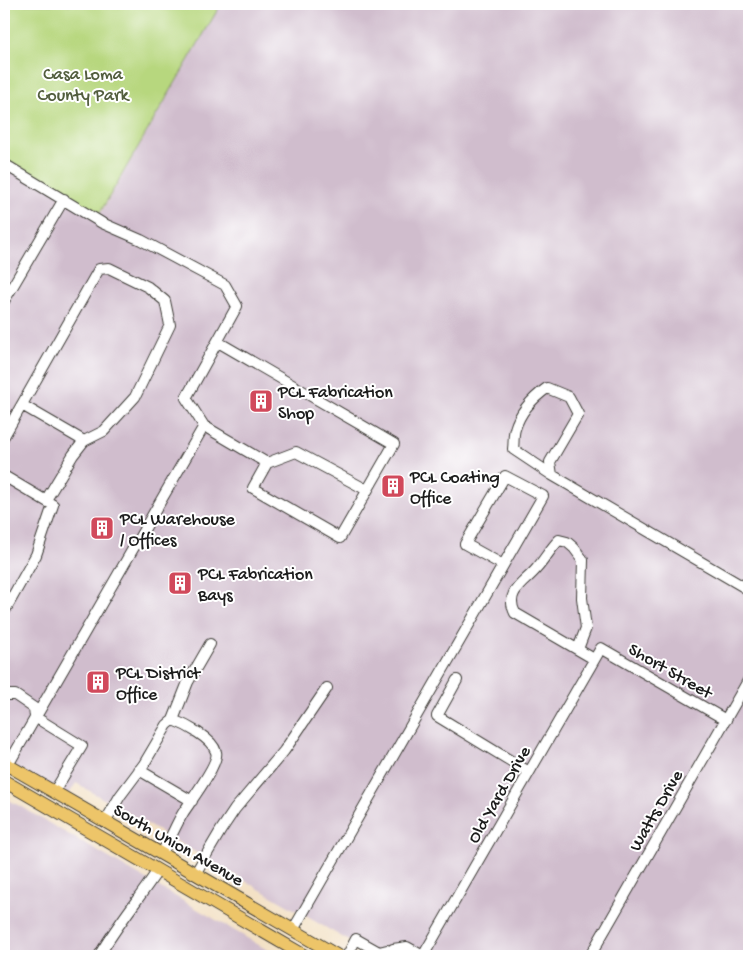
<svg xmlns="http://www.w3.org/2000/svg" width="753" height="960" font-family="'Gochi Hand',sans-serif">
<rect width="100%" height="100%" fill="#fff"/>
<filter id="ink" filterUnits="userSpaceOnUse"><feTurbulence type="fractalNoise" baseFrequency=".02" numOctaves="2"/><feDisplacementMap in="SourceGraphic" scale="10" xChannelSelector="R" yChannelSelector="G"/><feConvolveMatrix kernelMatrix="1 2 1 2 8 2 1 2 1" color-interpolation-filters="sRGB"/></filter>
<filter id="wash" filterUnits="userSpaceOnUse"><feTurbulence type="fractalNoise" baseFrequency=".0096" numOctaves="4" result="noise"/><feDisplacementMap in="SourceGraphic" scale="20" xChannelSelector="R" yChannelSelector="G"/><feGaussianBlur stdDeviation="1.12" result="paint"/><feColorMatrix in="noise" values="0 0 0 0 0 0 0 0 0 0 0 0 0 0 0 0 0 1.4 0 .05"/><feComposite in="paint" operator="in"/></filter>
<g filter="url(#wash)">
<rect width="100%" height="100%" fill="#f3e1c5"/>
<path fill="#d0bdcd" d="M221,4H749V956H375L76,783L66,799L4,763V162L99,216Z
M4,797L278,956H4Z"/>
<path fill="#b7d77e" stroke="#6a7a4d" d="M4,4H221L98,216L4,162Z"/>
</g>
<g filter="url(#ink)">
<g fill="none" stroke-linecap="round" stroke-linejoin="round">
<g stroke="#3c3a35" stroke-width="12">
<path id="minor" d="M4,164L102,223L141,240L225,285L237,306L186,398L204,426L267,463
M4,301L64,199
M218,342L394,444L340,538L253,488L267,463L296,452L367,490
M22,405L84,441
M4,436L99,269L109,268L148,287L165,301L170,325L135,397L104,431L84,441L73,455L46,500
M552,475L550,462L578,414L569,397L547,388C533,398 520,412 515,429C513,435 514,443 513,449L552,475L749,590
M4,476L53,505L36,555L4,612
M578,649L586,628L582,598L583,560L574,548L567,542L559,540C550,549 545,559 537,568C525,583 504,591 515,613L594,659
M457,680L437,716L529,772
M4,696L5,695H15L34,708L35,717L82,746L54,792
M173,720L188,682L210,644
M8,765L204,426
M139,770L192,801
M105,822L120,796L144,764L167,725L173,720C186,725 212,738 216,752C220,762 190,802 183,813C175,826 170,841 161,854
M195,874L221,830L235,809L284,751L327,688
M293,930L543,496L505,476L465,544L503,565
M393,949L407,947L423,956
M99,956C116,926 139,899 158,870
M347,956L356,939L379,952L387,950
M423,956L601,648L726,720
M590,956L749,679"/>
</g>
<g stroke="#3c3a35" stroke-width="14">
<path id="major" d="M4,763L338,956
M4,781L305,956"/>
</g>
<use href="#minor" stroke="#fff" stroke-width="10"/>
<use href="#major" stroke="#edc569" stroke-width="12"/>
</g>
</g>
<defs>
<g id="building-square" transform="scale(1.25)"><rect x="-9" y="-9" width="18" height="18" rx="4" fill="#d1495b" stroke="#fff"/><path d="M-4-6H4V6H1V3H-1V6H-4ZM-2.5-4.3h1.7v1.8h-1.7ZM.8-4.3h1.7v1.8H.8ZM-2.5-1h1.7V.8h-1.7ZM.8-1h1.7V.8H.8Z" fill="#fff"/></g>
</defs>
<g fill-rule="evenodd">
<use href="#building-square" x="261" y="401"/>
<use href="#building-square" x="393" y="486"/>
<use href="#building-square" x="102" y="528"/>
<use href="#building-square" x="180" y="583"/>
<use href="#building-square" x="98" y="682"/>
</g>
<g text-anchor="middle" stroke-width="4" stroke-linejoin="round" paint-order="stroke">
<g font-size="18" fill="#525d3e" stroke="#fff">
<text x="83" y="79">Casa Loma<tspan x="83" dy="21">County Park</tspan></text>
</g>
<g font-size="18" fill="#1c1c1c" stroke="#fff" text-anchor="start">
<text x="278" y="397">PCL Fabrication<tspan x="278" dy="21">Shop</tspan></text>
<text x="410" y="482">PCL Coating<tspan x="410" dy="21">Office</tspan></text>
<text x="120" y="524">PCL Warehouse<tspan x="120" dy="21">/ Offices</tspan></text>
<text x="198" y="579">PCL Fabrication<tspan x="198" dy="21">Bays</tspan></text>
<text x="116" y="678">PCL District<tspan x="116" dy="21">Office</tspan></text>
</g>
<g font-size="18" fill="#1c1c1c" stroke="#fff">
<text transform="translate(671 670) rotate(30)" y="6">Short Street</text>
<text transform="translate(498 794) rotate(-60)" y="6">Old Yard Drive</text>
<text transform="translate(655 810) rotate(-60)" y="6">Watts Drive</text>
<text transform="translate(179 844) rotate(30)" y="6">South Union Avenue</text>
</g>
</g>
<rect width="753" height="960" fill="none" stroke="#fff" stroke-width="20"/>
</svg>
